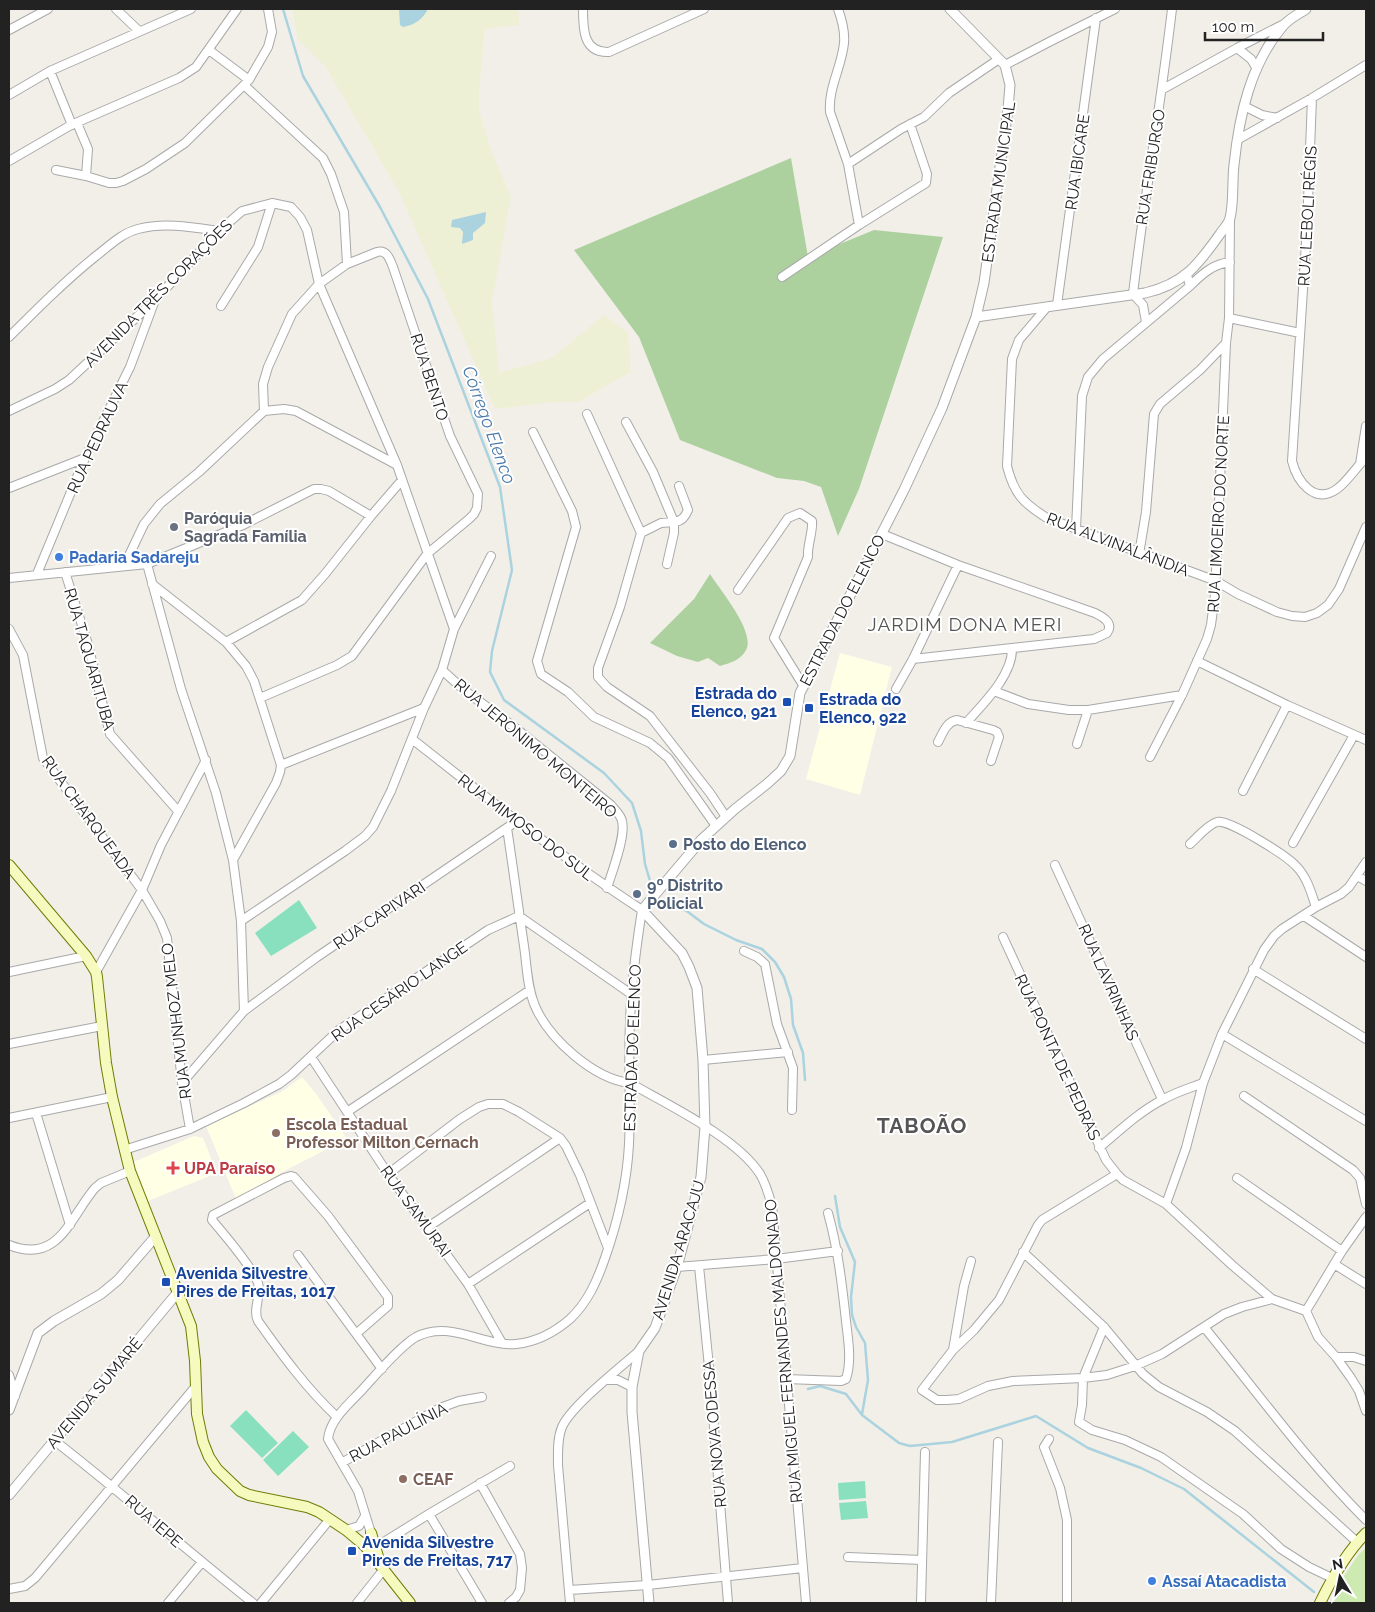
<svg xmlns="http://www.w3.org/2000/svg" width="1375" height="1612" font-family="Raleway,sans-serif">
<rect width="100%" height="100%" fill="#f2efe9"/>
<path fill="#ffffe5" d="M840,653L892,667L860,795L806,779Z
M302,1077L317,1095L347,1139L288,1169L236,1199L206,1126L281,1092Z
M194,1136L203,1138L217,1173L148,1201L129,1164Z"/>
<path fill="#eef0d5" d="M292,9H518L519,25L485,29L479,93V111L491,150L511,197L492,302L499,373L552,358L604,315L628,333L631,372L578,402H553L495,409L399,192L325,66L298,39Z"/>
<path fill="#cdebb0" d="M1366,1548V1603H1335L1333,1592L1359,1554Z"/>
<path fill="#add19e" d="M791,158L808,257L874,230L943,237L859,489L838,536L821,487L804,481L777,478L680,440L639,337L574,250Z
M710,574C720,590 756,632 746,650C741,660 730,663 720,666L708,658L698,662L677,656L650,643L694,599Z"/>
<path fill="#88e0be" d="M299,900L317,928L271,956L255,933Z
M246,1410L278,1443L262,1458L230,1426Z
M293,1431L309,1447L278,1476L263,1460Z
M865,1481L866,1498L839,1500L838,1483Z
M866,1501L868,1518L841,1520L839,1503Z"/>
<path fill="#aad3df" d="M399,9H428C423,19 415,25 403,27L400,25Z
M486,212L485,223L473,233V240L462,244L463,232L460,228L451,227L452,220Z"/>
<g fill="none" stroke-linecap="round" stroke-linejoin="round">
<path stroke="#aad3df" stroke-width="2.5" d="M283,9L303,76L380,207L428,299L500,487L512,570L492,651L490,672L504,700L604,773L632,803L641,831L645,864L650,881
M668,901L688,912L704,924L736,940L762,949L775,962L784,977L791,999L793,1025L803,1053L805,1080
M835,1196L840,1227L855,1262L851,1297L852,1315L856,1327L865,1343L868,1380L862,1414
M808,1389L820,1386L846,1394L862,1415L899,1443L910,1446L952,1442L1036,1416L1088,1448L1141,1468L1184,1489L1314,1592"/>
<g stroke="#a9a9a9" stroke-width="10">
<path id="minor" d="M116,9L139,31
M583,9C583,29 583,53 609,52L704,9
M838,9C842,20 845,32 844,43C842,66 828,88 830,112L848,164L859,225
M9,30L48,9
M1237,48L1251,59L1257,69
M209,50L249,80
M1005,65L1051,41L1115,9
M50,71L72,125
M245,86L323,158L331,174L344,212L347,264
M1163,89L1237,48L1282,25
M9,95L50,71L191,9
M1312,98L1307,227L1292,461C1297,481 1314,505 1337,489C1348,481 1356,467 1366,458
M1244,106L1262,115L1277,118
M77,123L88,149L86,176
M1237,140L1312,98L1366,65
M9,161L71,125L179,78L196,67L237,9
M848,164L901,129L924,117L949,93L999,59
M56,170L86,176L109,183H116L123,181L146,169L185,143L249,80L268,47L272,32L268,9
M782,277L859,225L926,183L927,174L910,124
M1190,286C1202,274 1213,264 1230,262
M1057,305L1096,18
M221,306L258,247L272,203
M1047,307L1019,340L1012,359L1007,466C1014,494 1023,503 1047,518L1216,581L1238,594L1277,612L1292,616L1305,617L1317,613L1328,605L1339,589L1366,527
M1229,318L1300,333
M1146,322L1143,305L1133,294C1144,199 1161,104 1172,9
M9,337C37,309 65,281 96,256C109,246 122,233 138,229C164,222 192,227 219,231
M9,411L55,389L69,380L155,300L219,231L242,211L272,203L291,207L300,217L307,230L319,284L397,465L454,629L442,670L424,708L391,791L373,827L365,836L345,851L241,921
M587,414L641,533
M626,422L653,472L674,522L661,523L641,533L620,607L598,668V677L607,687L650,716L710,793L726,817
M533,432L572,511L576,527L537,661L541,674L568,692L594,717L650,743L668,758L716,826
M1360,464L1366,426
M9,488L85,458
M1076,529L1082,396L1088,377L1103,359L1190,286L1187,275
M882,534L958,565L1095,613C1103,617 1114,623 1107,633L1094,639L913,659
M1139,554L1146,512L1154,414L1160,404L1200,370L1226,343
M147,564L181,689L216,793L233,860L241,921L244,1011
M667,564L674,533V522C682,521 685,517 688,510L679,486
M124,566L144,524L160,504L199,472L264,411L284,409L296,411L397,465
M65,572L87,641L110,734L178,811
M37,574L85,458L130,367L155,300
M9,578L147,564L243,525L314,489H321L329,491L371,516
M152,584L226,642L246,666L254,681L281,765L280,772L276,783L233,860
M738,590L788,518L800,513L812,521C813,533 807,545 808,557L774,638L803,685
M9,629L23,655L43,758L142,890L160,921L167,938L182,1083L190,1129
M454,629L491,556
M226,642L302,600L325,574L371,516L402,480
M1197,661L1287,705L1366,740
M442,670L464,690L518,730L611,805C615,810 621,815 622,821C626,836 612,872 607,888
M896,689L913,659L958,565
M994,691L1028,704L1069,710H1088L1182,695
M260,698L337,665L352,656L427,554L469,519L474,514L477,508L478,494L450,436L393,267C390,260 387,249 377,252L347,264L319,284L292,314L268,367L263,384L264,411
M966,723C983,704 1013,675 1012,648
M938,742C943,733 946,722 957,720L993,730L997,732L999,737L991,761
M1077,744L1088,710
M1150,757L1182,695L1207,639L1211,625L1215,594L1226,343L1229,318L1230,220
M281,765L424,708
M1243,791L1287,705
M507,828C513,867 518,906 524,946C527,966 527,987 535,1006C549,1039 594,1079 630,1083C668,1105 736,1137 760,1174C766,1184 769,1195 772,1206L806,1603
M1293,843L1354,735
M1190,844C1197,838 1207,825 1217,822C1229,819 1287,856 1296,866C1307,877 1311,892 1316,907
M1055,865L1162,1099
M1357,876L1366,881
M1304,916L1366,957
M1003,937L1106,1160L1117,1174L1123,1180L1166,1204L1232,1265L1272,1299
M744,951L757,957L765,964L777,1024L793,1068L792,1110
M1253,969L1366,1039
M9,972L86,956
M96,972L142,890L161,845L206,760
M1222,1034L1366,1121
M9,1044L102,1026
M311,1057L388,1174L468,1284L502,1343
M703,1060L788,1052
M182,1083L244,1011L317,957L511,825
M1244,1096L1353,1170L1360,1178L1366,1204
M347,1112L530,990
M36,1113L70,1225
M9,1118L112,1097
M1099,1148C1119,1131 1140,1111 1164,1099C1176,1092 1190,1088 1203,1083
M124,1150L190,1129L244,1103L279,1084L291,1075L339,1030L488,930L519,916L631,994
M388,1174L460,1119L479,1107L488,1104H503L519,1112L560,1138L566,1146L580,1175L608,1248
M1237,1178L1342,1251
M1166,1204L1186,1148L1203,1083L1222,1034L1264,950L1274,936L1282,929L1316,907L1341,894L1349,887L1366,862
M428,1227L560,1138
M9,1245C59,1265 70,1217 95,1188L101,1183L130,1171
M1023,1252L1104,1327L1143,1374L1159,1387L1207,1412L1235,1431L1357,1542
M298,1255L382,1369
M971,1261L964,1286L953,1350L922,1390L937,1400H947L959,1399L988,1386L1013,1381L1083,1378L1107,1375L1135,1366L1162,1354L1224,1314L1242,1307L1272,1299L1306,1311
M1334,1264L1366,1284
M699,1266L710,1377L728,1603
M677,1267L776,1259L838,1251
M468,1284L590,1203
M1306,1311L1318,1337L1336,1357L1351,1378L1359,1391L1366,1411
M1306,1311L1342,1251L1366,1217
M1104,1327L1083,1378L1082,1405L1079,1422L1092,1430L1125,1440L1161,1457L1243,1514L1281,1549L1309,1567L1332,1578
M1204,1327C1257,1392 1306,1460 1366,1520
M953,1350L974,1330L999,1300L1038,1225L1042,1220L1117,1174
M1336,1357H1354L1366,1361
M9,1375L15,1396
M786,1379L841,1381L846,1379C852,1361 848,1339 846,1321C842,1284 838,1249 828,1213
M606,1380H618L632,1387
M337,1417C307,1389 282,1355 258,1321C252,1309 262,1296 258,1283C253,1268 223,1233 212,1220L213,1215L284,1178L291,1176L294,1177L328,1216L388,1297V1306L357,1333
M1049,1439L1044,1447L1060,1488L1067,1520V1603
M55,1441C122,1493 186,1550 253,1603
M343,1462L440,1408L459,1401L482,1397
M480,1483L520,1554L522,1568L520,1590L516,1597L509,1603
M429,1514L482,1603
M346,1530L359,1526L365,1516
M371,1536V1533L358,1491L328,1439C330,1419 349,1404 362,1390C375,1376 400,1346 416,1337C450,1319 483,1347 516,1344C536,1342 555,1332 570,1319C588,1302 597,1281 605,1258C618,1221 627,1182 629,1144C631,1103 628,1063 630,1023C631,985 636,948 642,910C562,858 487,798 412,739
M371,1550L429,1514L510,1466
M848,1557L922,1560
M9,1589L25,1586L35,1578L196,1386
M569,1590L648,1585L803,1568
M168,1603L202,1562
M261,1603L330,1519
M357,1603L384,1569
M570,1603L558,1465C558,1453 557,1439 562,1427C571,1406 620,1368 639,1351
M921,1603L925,1452
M991,1603L998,1442"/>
</g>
<g stroke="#a9a9a9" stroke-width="11">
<path id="tertiary" d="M976,317L1145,293C1184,284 1198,265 1220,234C1223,229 1229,224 1230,218C1234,203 1232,181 1234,165C1239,117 1250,65 1282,27C1288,19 1299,14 1306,9
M9,1410L38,1333L54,1321L101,1294L118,1280L156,1236
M9,1495L178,1292
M649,1603L632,1412V1387L639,1351L655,1328L677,1267L701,1177L705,1127L703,1060L697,988L689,967L682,953L642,910L702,839L735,809L768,783L781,771L790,756L800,693L904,490L942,408L976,317L984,283L1008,109L1010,85L1005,65L950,9"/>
</g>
<g stroke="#707d05" stroke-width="12">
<path id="secondary" d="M9,865L86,956L96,972L97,977L106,1063L112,1097L130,1171L191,1326L195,1361L197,1414L203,1442L209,1457L217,1469L240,1491L249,1495L307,1507L319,1512L346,1530L365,1546L410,1603
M371,1533L379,1560
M1320,1603C1332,1578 1346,1553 1366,1533"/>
</g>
<use href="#minor" stroke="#fff" stroke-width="8"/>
<use href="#tertiary" stroke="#fff" stroke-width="9"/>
<use href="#secondary" stroke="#f7fabf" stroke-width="10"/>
</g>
<circle fill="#6b7280" stroke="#fff" stroke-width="2" cx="174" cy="527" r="5"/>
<g fill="#3f7fe0" stroke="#fff" stroke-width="2">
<circle cx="59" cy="557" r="5"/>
<circle cx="1152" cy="1581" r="5"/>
</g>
<g fill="#1a4fb4" stroke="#fff" stroke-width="2">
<rect x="782" y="697" width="10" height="10" rx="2.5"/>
<rect x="804" y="703" width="10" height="10" rx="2.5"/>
<rect x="161" y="1277" width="10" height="10" rx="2.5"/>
<rect x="347" y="1546" width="10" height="10" rx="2.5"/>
</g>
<g fill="#5c6f8a" stroke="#fff" stroke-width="2">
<circle cx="673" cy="844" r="5"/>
<circle cx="637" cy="894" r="5"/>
</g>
<g fill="#8d6e63" stroke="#fff" stroke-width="2">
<circle cx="276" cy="1133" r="5"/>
<circle cx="403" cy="1479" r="5"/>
</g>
<path fill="#e0444e" stroke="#fff" stroke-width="2" d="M170.5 1160.5h5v5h5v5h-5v5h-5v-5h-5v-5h5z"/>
<g text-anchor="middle" stroke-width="4" stroke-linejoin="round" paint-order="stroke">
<g font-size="16" fill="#222" stroke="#fff">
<text transform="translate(1077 162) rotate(-82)" y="6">RUA IBICARE</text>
<text transform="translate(1150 167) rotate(-81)" y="6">RUA FRIBURGO</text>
<text transform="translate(998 182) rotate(-82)" y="6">ESTRADA MUNICIPAL</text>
<text transform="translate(1307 216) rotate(-87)" y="6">RUA LEBOLI RÉGIS</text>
<text transform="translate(158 293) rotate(-45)" y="6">AVENIDA TRÊS CORAÇÕES</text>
<text transform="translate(430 377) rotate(72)" y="6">RUA BENTO</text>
<text transform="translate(97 437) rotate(-65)" y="6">RUA PEDRAUVA</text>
<text transform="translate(1218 514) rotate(-87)" y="6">RUA LIMOEIRO DO NORTE</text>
<text transform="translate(1118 544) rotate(21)" y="6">RUA ALVINALÂNDIA</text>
<text transform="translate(842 610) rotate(-63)" y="6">ESTRADA DO ELENCO</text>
<text transform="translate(90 659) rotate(74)" y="6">RUA TAQUARITUBA</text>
<text transform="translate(536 748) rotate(40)" y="6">RUA JERONIMO MONTEIRO</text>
<text transform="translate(89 817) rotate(54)" y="6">RUA CHARQUEADA</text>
<text transform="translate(526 827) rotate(37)" y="6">RUA MIMOSO DO SUL</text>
<text transform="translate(379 915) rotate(-34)" y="6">RUA CAPIVARI</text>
<text transform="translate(1109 982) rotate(66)" y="6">RUA LAVRINHAS</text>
<text transform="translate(399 991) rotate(-35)" y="6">RUA CESÁRIO LANGE</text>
<text transform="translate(176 1021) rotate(-97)" y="6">RUA MUNHOZ MELO</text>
<text transform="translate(632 1048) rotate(-88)" y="6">ESTRADA DO ELENCO</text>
<text transform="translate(1058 1057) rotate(65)" y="6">RUA PONTA DE PEDRAS</text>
<text transform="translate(416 1211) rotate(54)" y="6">RUA SAMURAI</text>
<text transform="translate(678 1250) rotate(-73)" y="6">AVENIDA ARACAJU</text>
<text transform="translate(783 1351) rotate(-95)" y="6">RUA MIGUEL FERNANDES MALDONADO</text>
<text transform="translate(94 1393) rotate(-50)" y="6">AVENIDA SUMARÉ</text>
<text transform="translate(398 1432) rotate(-28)" y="6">RUA PAULÍNIA</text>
<text transform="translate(714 1434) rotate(-95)" y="6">RUA NOVA ODESSA</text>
<text transform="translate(154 1521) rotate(41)" y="6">RUA IEPE</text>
</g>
<g font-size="16" font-weight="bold" fill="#5b616d" stroke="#fff" text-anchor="start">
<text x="184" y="524">Paróquia<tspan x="184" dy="18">Sagrada Família</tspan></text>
</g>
<g font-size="16" font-weight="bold" fill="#366cbe" stroke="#fff" text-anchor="start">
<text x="69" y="563">Padaria Sadareju</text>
<text x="1162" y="1587">Assaí Atacadista</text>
</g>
<g font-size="16" font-weight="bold" fill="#164399" stroke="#fff" text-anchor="start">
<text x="777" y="699" text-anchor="end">Estrada do<tspan x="777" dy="18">Elenco, 921</tspan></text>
<text x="819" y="705">Estrada do<tspan x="819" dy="18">Elenco, 922</tspan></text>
<text x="176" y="1279">Avenida Silvestre<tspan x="176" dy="18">Pires de Freitas, 1017</tspan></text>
<text x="362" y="1548">Avenida Silvestre<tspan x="362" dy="18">Pires de Freitas, 717</tspan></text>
</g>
<g font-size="16" font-weight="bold" fill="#4e5e75" stroke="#fff" text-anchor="start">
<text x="683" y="850">Posto do Elenco</text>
<text x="647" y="891">9º Distrito<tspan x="647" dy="18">Policial</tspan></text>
</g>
<g font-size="16" font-weight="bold" fill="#785e54" stroke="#fff" text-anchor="start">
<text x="286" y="1130">Escola Estadual<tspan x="286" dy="18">Professor Milton Cernach</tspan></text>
<text x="413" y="1485">CEAF</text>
</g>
<g font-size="16" font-weight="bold" fill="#be3a42" stroke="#fff" text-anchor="start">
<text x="184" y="1174">UPA Paraíso</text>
</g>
<g font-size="18" font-style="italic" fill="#4a7aab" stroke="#fff">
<text transform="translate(489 425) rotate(70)" y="6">Córrego Elenco</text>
</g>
<g font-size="19" letter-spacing="1" fill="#555" stroke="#fff">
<text x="965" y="631">JARDIM DONA MERI</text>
</g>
<g font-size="21" font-weight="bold" letter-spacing="1" fill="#555" stroke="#fff">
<text x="922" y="1133">TABOÃO</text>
</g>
</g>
<rect width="1375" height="1612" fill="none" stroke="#222222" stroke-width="20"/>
<g transform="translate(1340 1577) rotate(350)" stroke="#ffffff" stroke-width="4" paint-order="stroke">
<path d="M0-4L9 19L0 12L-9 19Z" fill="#222222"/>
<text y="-8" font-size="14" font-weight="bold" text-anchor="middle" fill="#222222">N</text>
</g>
<path d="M1205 32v8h118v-8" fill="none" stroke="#222222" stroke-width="2.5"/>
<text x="1212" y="32" font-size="15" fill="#222222" stroke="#ffffff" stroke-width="4" paint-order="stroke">100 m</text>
</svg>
